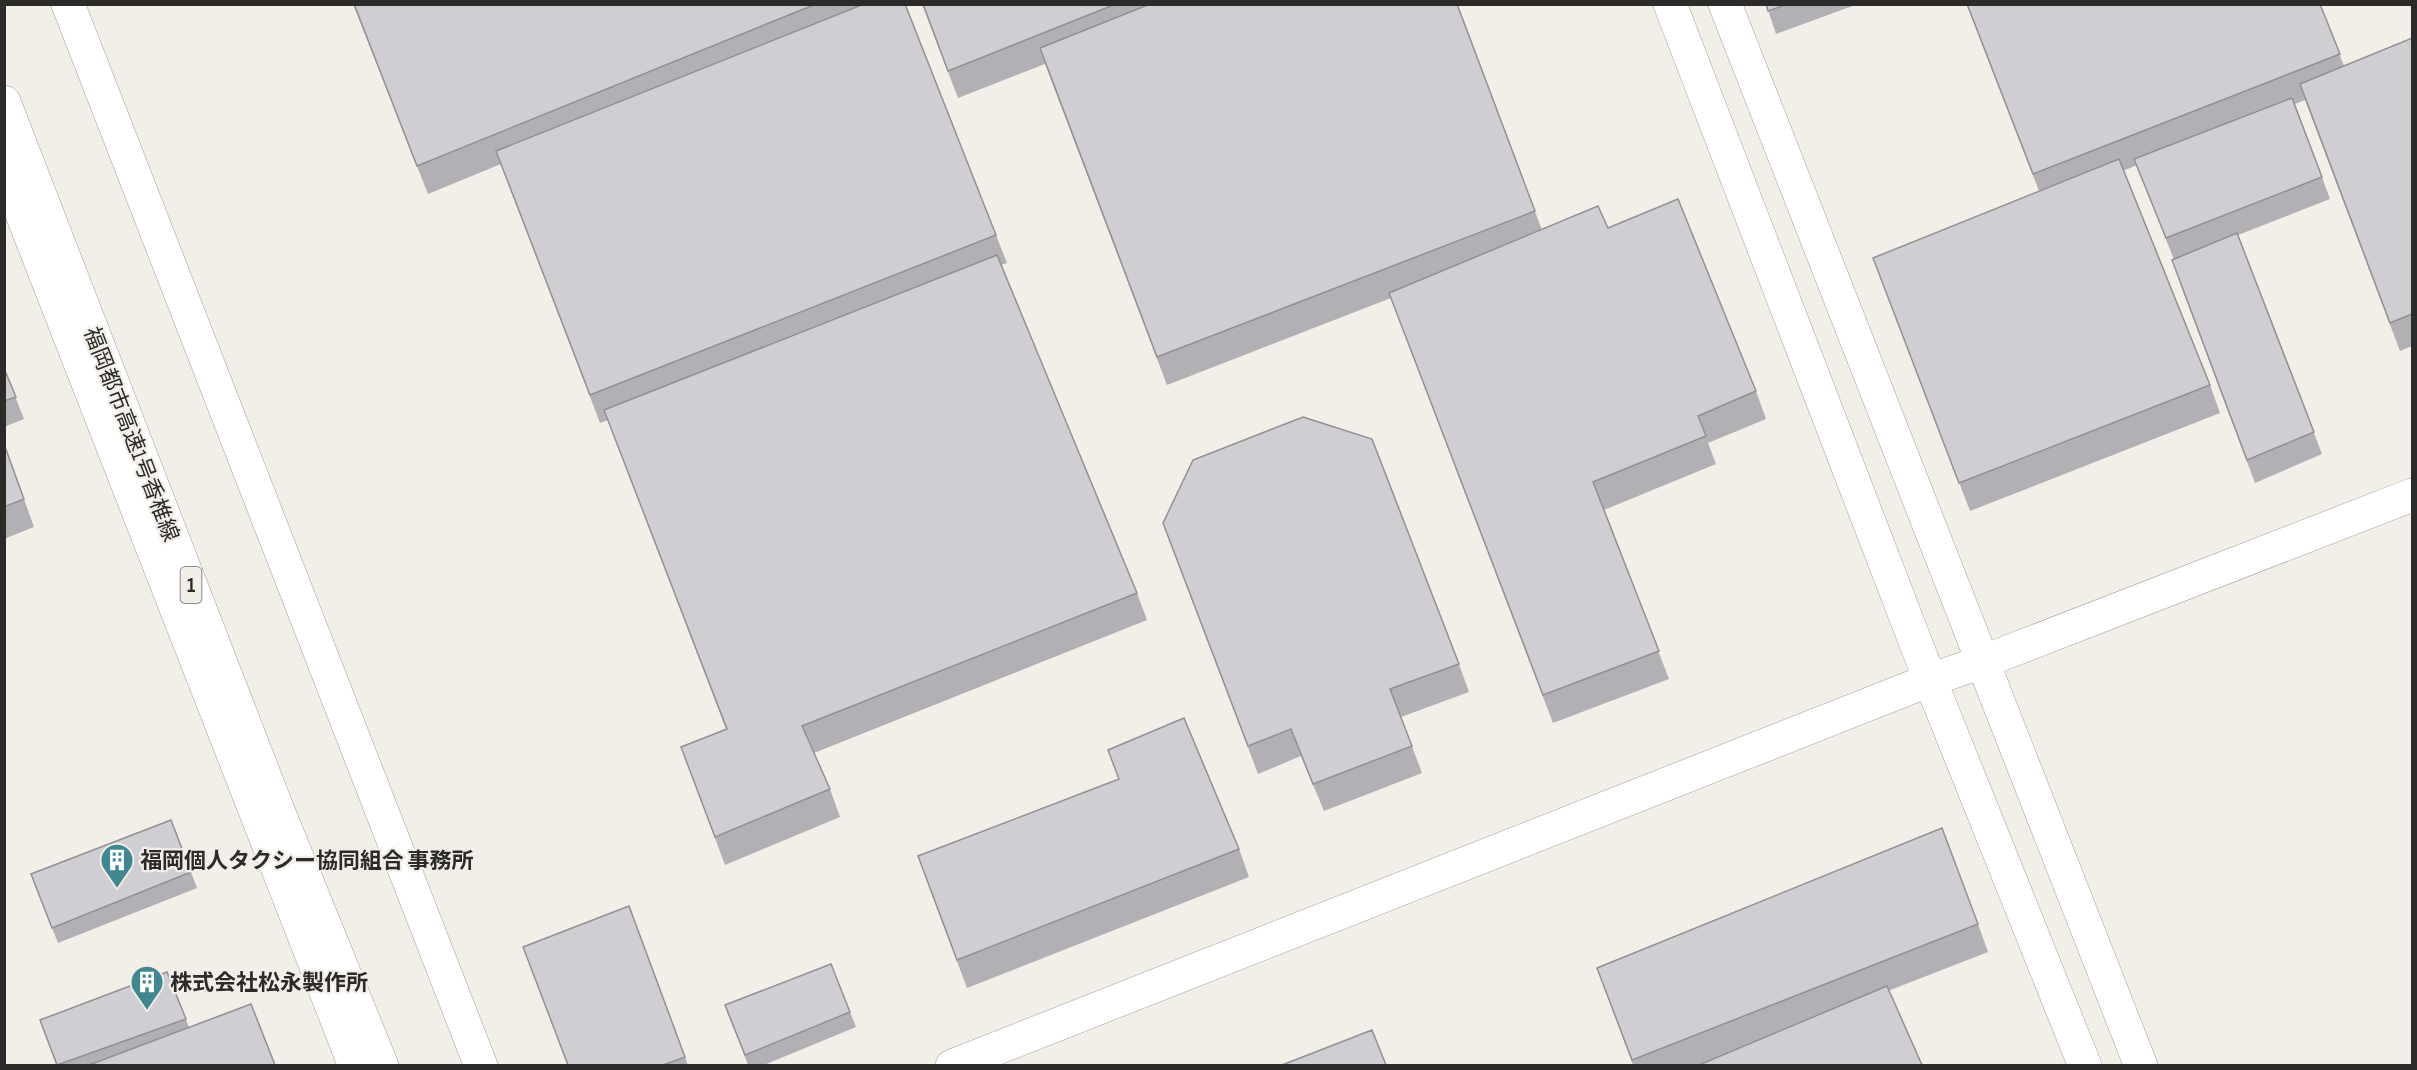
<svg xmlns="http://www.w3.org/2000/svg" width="2417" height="1070" font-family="'Sofia Sans Condensed','Noto Sans JP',sans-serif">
<rect width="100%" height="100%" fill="#f2efe9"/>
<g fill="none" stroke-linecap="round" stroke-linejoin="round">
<g stroke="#a29e99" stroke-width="34">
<path id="tertiary" d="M68,4L481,1066
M1670,4L1930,680L2085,1066
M1725,4L2141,1066
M4,168L355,1066
M952,1066L1930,680L1982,662L2412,495"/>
</g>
<g stroke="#a29e99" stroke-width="34">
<path id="motorway" d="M4,102L277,808L382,1066"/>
</g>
<use href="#tertiary" stroke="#fff" stroke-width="33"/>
<use href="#motorway" stroke="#fff" stroke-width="33"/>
</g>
<path fill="#b3b0b5" d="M353,4H905L996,235L1007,263L1001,265L1137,593L1147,620L814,753L830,789L840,817L725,865L681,747L726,729L608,420L600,423L501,164L428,194Z
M922,4H1457L1542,230L1608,228L1756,391L1766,419L1708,443L1716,464L1604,510L1669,679L1553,723L1391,298L1167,385L1045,64L958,98Z
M1766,4H1858L1776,34Z
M1967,4H2320L2344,66L2412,38V346L2400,351L2305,100L2295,104L2330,199L2238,235L2322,454L2255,483L2180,283L2174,260L2137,165L2123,171L2210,385L2220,413L1970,511L1873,258L2039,191Z
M4,368L24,419L4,427Z
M4,443L34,527L4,539Z
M1163,523L1459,664L1469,692L1401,717L1422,773L1324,811L1301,756L1258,774Z
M1108,750L1239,849L1249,877L967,988L928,884L1119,779Z
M171,820L197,888L58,943L31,874Z
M629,906L688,1065H567Z
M1978,924L1988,952L1698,1065H1633L1597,968Z
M831,964L856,1027L764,1065H748L725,1005Z
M167,972L189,1027L275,1065H57L40,1020Z"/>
<path fill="#d0cdd3" stroke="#929094" stroke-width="1.5" d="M354,4H816L417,166Z
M864,4H905L996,235L590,395L496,151Z
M923,4H1116L948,71Z
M1150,4H1457L1535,211L1157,357L1040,48Z
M1766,4H1788L1768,11Z
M1967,4H2320L2340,54L2033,174Z
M2412,38V314L2390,323L2300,84Z
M2292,98L2322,177L2166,238L2134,159Z
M2119,159L2210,385L1959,483L1873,258Z
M1678,199L1756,391L1698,416L1706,436L1593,482L1659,651L1543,695L1389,293L1598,206L1608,228Z
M2237,233L2314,432L2247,460L2172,260Z
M997,255L1137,593L802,726L830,789L715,837L681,747L727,729L604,410Z
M4,368L16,397L4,401Z
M1303,417L1372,439L1459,664L1390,689L1412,746L1313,784L1291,729L1248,746L1163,523L1193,460Z
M4,444L24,499L4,507Z
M1184,718L1239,849L957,960L918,856L1119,779L1108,750Z
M171,820L191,872L52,928L31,874Z
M1942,828L1978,924L1632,1060L1597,968Z
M629,906L685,1057L663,1065H568L523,947Z
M831,964L850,1012L745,1055L725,1005Z
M167,972L186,1019L57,1065L40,1020Z
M1887,986L1922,1065H1699Z
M251,1004L275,1065H89Z
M1372,1030L1386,1065H1282Z"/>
<defs>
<g id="building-pin" transform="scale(1.725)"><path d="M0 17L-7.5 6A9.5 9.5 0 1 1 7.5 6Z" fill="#408790" stroke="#f2efe9"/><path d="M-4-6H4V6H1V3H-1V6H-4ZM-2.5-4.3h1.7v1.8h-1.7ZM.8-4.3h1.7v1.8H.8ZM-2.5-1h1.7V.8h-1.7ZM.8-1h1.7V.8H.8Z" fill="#fff"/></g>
</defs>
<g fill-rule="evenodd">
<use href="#building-pin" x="117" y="860"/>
<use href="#building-pin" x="147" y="982"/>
</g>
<g text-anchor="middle" stroke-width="4.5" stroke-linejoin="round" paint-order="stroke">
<rect fill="#f2efe9" stroke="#676663" stroke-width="1.5" x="180.5" y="567" width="21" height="36" rx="4.5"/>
<g font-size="21" font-weight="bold" fill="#2c2b29">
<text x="191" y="592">1</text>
</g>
<g font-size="22" fill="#2c2b29" stroke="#f2efe9">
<text transform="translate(132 434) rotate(69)" y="8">福岡都市高速1号香椎線</text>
</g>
<g font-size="22" font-weight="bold" fill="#2c2b29" stroke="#f2efe9" text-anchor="start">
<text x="140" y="868">福岡個人タクシー協同組合 事務所</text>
<text x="170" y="990">株式会社松永製作所</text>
</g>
</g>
<rect width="2417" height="1070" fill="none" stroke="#2c2b29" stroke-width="12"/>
</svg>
